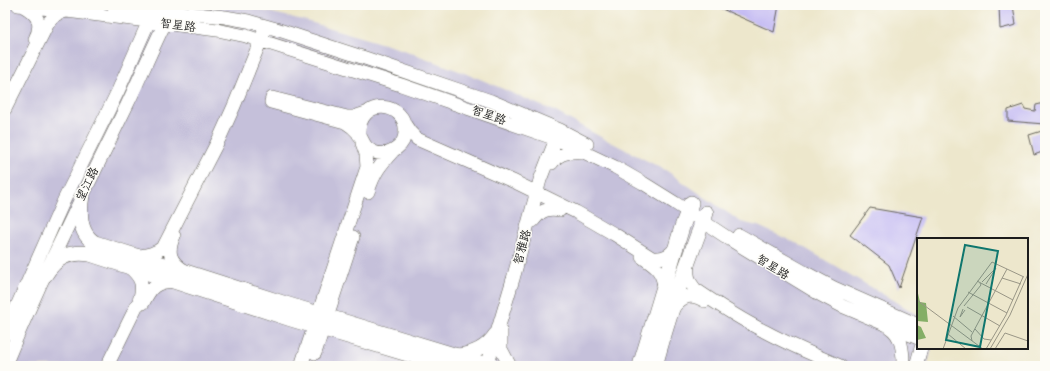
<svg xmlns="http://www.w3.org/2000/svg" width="1050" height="371" font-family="Sriracha,'LXGW WenKai TC',sans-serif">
<rect width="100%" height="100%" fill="#fdfcf7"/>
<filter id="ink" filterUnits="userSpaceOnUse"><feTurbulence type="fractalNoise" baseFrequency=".025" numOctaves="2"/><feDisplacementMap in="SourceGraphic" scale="8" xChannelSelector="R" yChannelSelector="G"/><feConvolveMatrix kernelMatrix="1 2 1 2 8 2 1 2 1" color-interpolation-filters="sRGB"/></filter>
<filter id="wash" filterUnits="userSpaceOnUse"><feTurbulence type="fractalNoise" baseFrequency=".012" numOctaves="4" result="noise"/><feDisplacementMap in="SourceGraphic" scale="16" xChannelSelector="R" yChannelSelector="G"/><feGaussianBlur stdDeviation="0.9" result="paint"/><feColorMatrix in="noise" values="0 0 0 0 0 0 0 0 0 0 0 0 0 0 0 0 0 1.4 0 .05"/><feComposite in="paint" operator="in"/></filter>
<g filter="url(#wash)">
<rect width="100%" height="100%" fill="#ede7cc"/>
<path fill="#c5c0da" d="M5,5H237L303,20L404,50L480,79L556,112L599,136L667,171L741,222L758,226L798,244L918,315V348H932L927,366H5Z"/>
<g id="blocks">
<path fill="#c4bbf3" d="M713,5H779L774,32Z
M999,5H1013L1016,25L1000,29Z
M1045,103V114L1044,124L1008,121V110L1023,105L1025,109L1035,111L1036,105Z
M1045,130V151L1034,155L1029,135Z
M870,208L923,217L899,288L889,265L850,235Z"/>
</g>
</g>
<g filter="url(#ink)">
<use href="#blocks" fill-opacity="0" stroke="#65635a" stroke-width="1"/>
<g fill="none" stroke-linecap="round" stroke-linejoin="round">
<g stroke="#65635a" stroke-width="14">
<path id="secondary" d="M18,5L164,23L217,30L246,36L401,85L556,139L615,167L643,183L675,203L731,240L821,295L842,306L918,338
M113,5L225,17L248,21L276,29L368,59L491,101L560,130L587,144
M23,6C38,14 43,24 35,39
M5,109L48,23C53,16 58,13 66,11
M404,123L410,132L417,139L515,182L576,212L614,234L652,258C665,259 671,255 677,245
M359,135C358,95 408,102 405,132C405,138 402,144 397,148C391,153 382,155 374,152C364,148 364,142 359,134C355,129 350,125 345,122L271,102L272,98L347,117H354L366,113
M552,163C558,153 571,151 582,152
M368,192C374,173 380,165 393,151
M533,221C541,210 547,208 560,210
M739,235L804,272L834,288L918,325
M174,236C167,252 169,261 185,271
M137,256C147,255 156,254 164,246L220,137L234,106L264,32
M642,257C655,266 662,270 664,286
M688,264C687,274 688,281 695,289C717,304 740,319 764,331C788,344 814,355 840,366
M143,303C151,287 155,282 174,281
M673,308C683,295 691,293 705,301
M889,327C902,335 903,351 903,364
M501,332V349L510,366
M5,333L64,200L118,91L152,14
M315,353L353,237
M456,355C471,354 486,348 495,334
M5,365C42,276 85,191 127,105C141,76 153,46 168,17
M107,366L139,301C144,285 142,278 129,267
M301,366L367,167L366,154L362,143
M487,366L513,279L540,180L559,131
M916,366L921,348"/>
</g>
<g stroke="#65635a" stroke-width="16">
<path id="primary" d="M82,195C79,212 78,233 95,243L289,305L490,366
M45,275C56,257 69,251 90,254L291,319L448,366
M640,366L682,227L691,203
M655,366C669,314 687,263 706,213"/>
</g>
<use href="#secondary" stroke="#fff" stroke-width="13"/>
<use href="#primary" stroke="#fff" stroke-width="15"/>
</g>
</g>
<g text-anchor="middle" stroke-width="3" stroke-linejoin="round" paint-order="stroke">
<g font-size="12" fill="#1c1c1c" stroke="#fdfcf7">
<text transform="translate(178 25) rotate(8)" y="4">智星路</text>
<text transform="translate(489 115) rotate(19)" y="4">智星路</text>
<text transform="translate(87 184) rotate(-64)" y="4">望江路</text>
<text transform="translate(522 247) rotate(-75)" y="4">智雅路</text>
<text transform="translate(773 267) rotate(32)" y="4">智星路</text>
</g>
</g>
<g transform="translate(917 238)">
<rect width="111" height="111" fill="#ede7cc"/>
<path d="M0,51L3,64L9,65L11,84L0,83ZM0,87L4,89L9,100L0,102Z" fill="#84ae66"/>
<path fill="none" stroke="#999686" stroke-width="1" d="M85,40L104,46M60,43L96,62M65,44L79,30L69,46M51,54L90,75M0,62L66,111M47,68L64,47L63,45M50,69L83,88M46,71L43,79L48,72M36,78L55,94M58,91L67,101L74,102M31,96L49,111M55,103L54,98L90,31M26,111L41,70L75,24L107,39M69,111L89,77L106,39M73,111L93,77L111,36M78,111L88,95L111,103"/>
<path fill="#0f766e" fill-opacity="0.15" stroke="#0f766e" stroke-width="2" d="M48,7L81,13L63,109L29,102Z"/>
<rect width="111" height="111" fill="none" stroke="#1c1c1c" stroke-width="2"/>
</g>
<rect width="1050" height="371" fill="none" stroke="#fdfcf7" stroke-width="20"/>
</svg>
